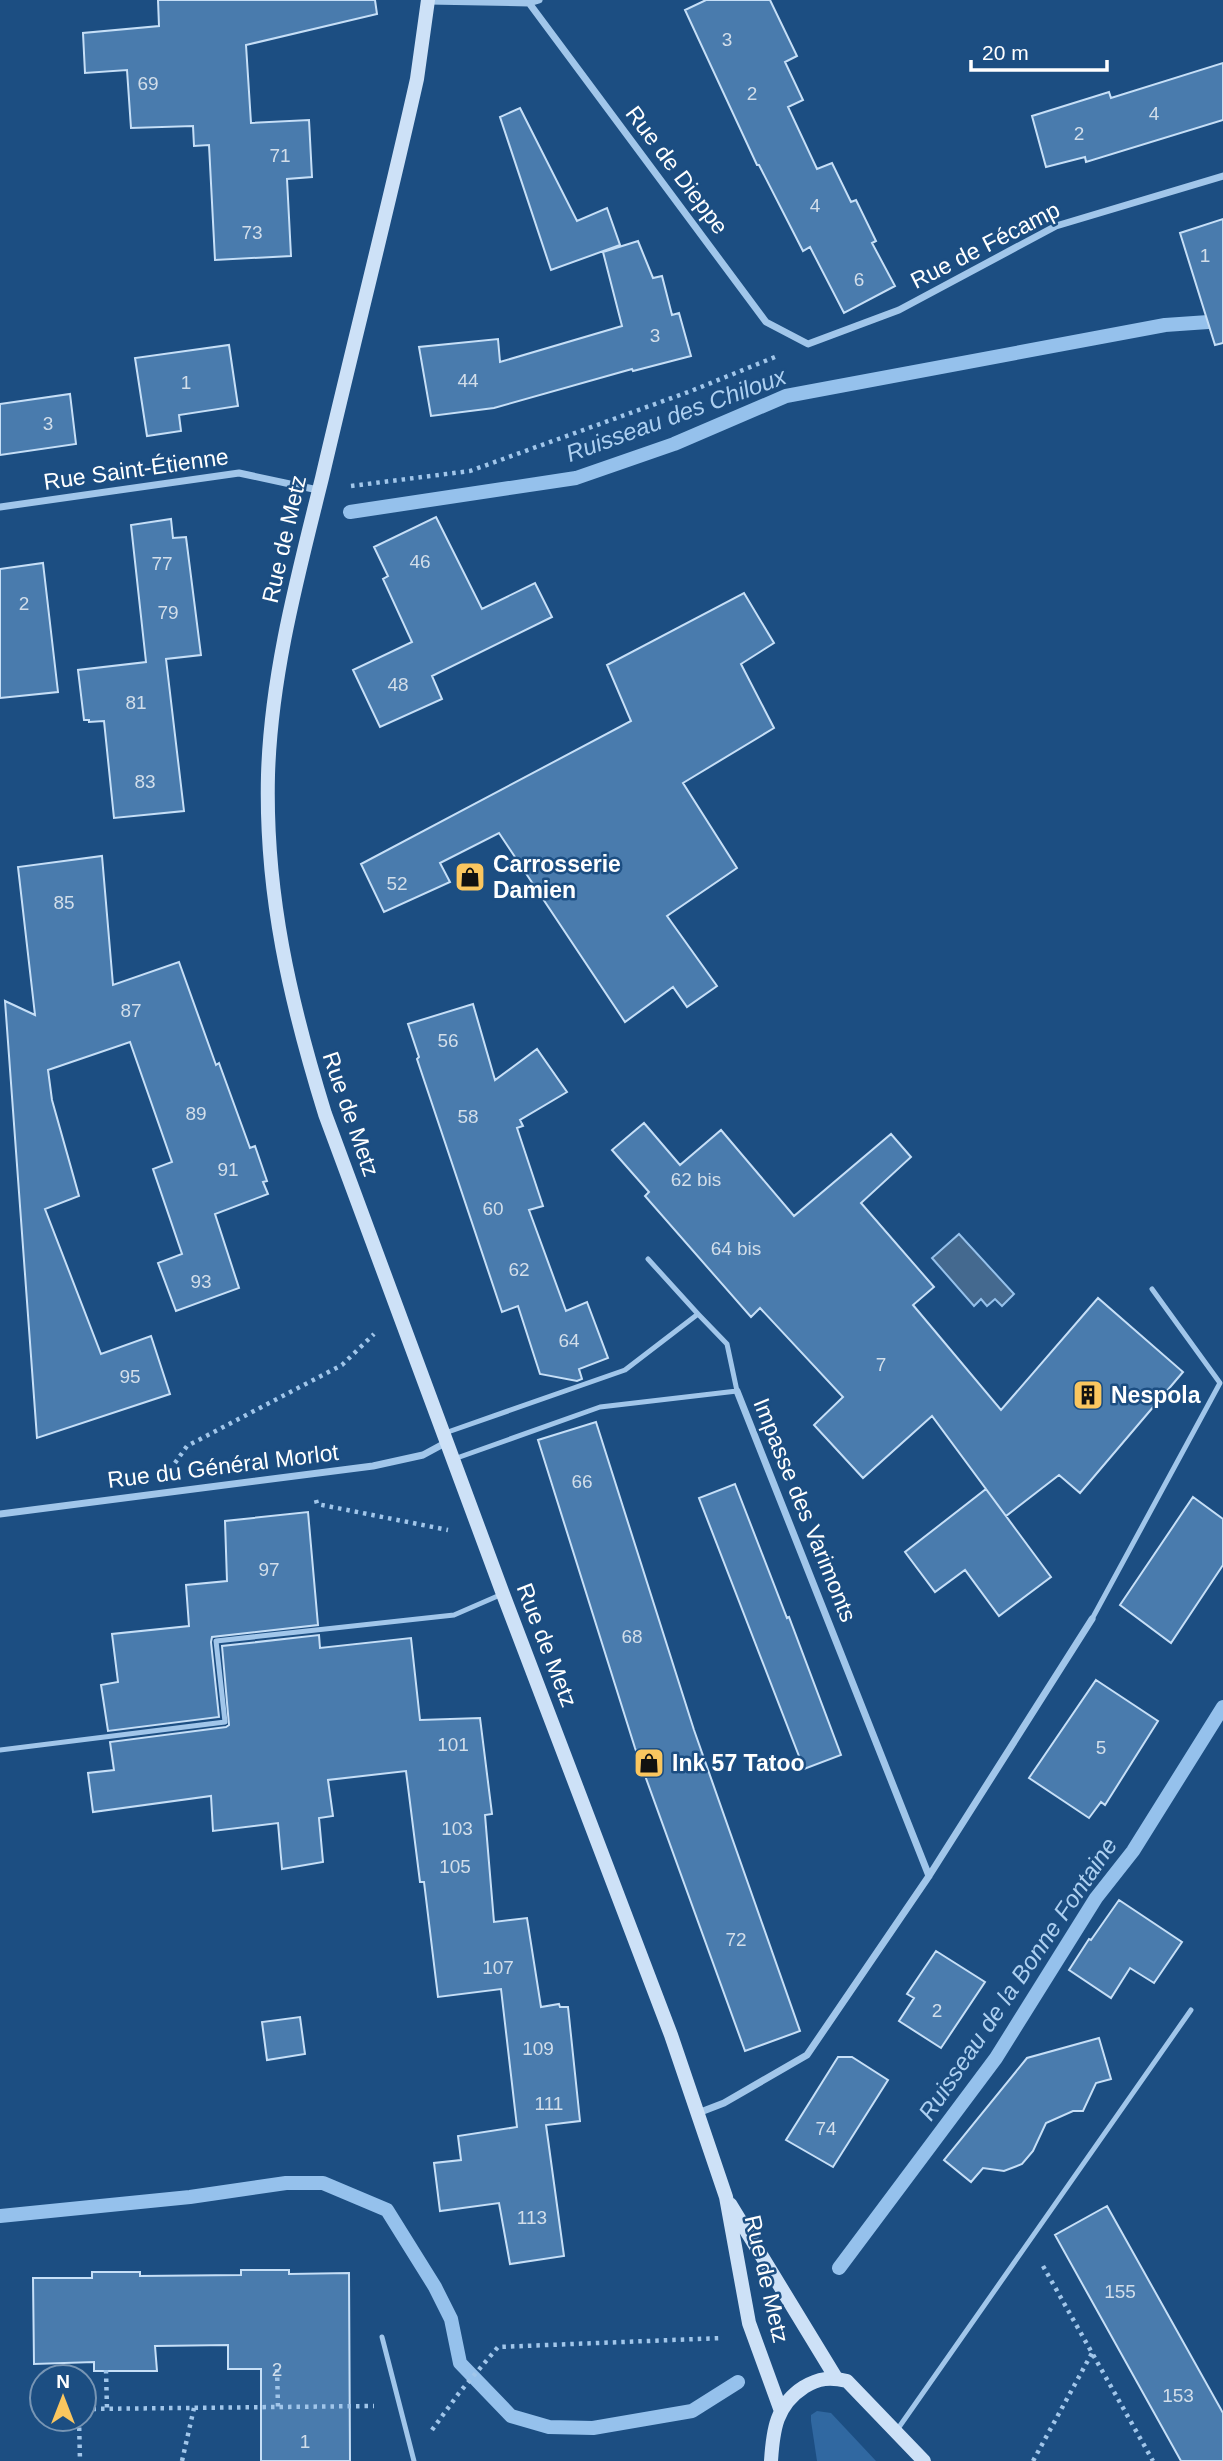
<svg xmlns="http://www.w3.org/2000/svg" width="1223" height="2461" font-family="Arial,sans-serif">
<rect width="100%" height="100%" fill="#1c4e82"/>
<path fill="#3068a1" d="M817,2411L831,2413L876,2461H817L811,2421V2415Z"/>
<path fill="#44698f" stroke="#95c1ec" stroke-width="2" d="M959,1234L1014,1294L1002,1306L995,1299L987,1306L981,1299L974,1306L932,1258Z"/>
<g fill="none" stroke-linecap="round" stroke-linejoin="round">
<path stroke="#95c1ec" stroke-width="14" d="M350,512L576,478L674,444L786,396L1165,325L1223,321
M0,2216L190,2197L286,2183H323L387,2210L435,2287L451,2319L460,2363L511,2416L549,2427L593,2428L692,2411L738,2382
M839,2268L996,2058L1096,1898L1133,1851L1223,1707"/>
</g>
<path fill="#497bad" stroke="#c6dff7" stroke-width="2" d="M158,0H375L377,14L246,45L251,123L309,120L312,177L287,179L291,256L215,260L209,145L194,146L193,126L131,128L127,70L85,73L83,33L159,26Z
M706,0H770L797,56L785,62L803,100L788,107L817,169L832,163L851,202L856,200L876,241L872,243L895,286L844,313L810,247L803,251L759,165H757L685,10Z
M1223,63V120L1086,162L1085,157L1046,167L1032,116L1109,92L1111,98Z
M520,108L577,221L607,208L620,245L551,270L500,117Z
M1223,219V343L1215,345L1180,233Z
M638,241L653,278L662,276L672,315L679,313L691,356L633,371L632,369L494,408L431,416L419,347L498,339L500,362L622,326L603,252Z
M229,345L238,406L179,415L181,431L147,436L135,358Z
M70,394L76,444L0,455V404Z
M436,517L482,609L535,583L552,617L432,676L442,699L380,727L353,670L412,642L383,579L388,576L374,547Z
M171,519L173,538L186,537L201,655L166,659L184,811L114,818L104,721L89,722V720H84L78,670L146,662L131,525Z
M43,563L58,692L0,698V569Z
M744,593L774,643L741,664L774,728L683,783L737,868L667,916L717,986L687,1007L673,987L625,1022L499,833L440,863L450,882L384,912L361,864L631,721L607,665Z
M102,856L113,985L179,962L216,1065L219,1063L250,1148L255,1146L267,1181L263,1182L268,1194L215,1214L239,1288L176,1311L158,1263L182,1254L153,1169L172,1162L130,1042L48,1070L52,1100L79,1196L45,1209L101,1354L151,1336L170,1394L37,1438L5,1001L35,1015L18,867Z
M473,1004L495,1080L537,1049L567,1092L520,1120L523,1126L517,1128L543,1206L529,1210L566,1311L587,1302L608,1358L579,1369L582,1379L577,1381L540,1374L518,1306L502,1312L417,1059L419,1057L408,1024Z
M644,1123L680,1165L721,1130L794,1216L891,1134L911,1157L861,1203L934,1287L913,1305L1001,1410L1098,1298L1183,1372L1080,1493L1059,1475L1006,1516L932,1416L863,1478L814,1425L843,1397L760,1308L751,1317L645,1196L649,1192L612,1150Z
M596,1422L694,1730L800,2031L745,2051L635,1748L538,1440Z
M735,1484L787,1618L789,1617L841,1755L804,1769L699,1498Z
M986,1489L1051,1577L999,1616L965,1570L935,1592L905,1552Z
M1193,1497L1223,1519V1565L1171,1643L1120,1605Z
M308,1512L318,1625L212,1637L211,1642L219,1717L108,1731L101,1685L118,1682L112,1634L189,1626L186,1585L227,1581L225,1521Z
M319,1635L320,1648L411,1638L420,1720L480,1718L492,1814L485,1815L494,1922L527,1918L541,2007L559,2004L560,2007H568L580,2121L546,2125L564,2256L510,2264L499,2203L440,2211L434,2163L461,2160L458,2136L517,2127L501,1989L438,1997L424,1882H420L406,1771L328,1780L333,1816L319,1818L323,1862L282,1869L278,1823L213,1831L211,1796L93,1812L88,1773L114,1770L110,1742L226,1727L229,1725L222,1646Z
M1096,1680L1158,1721L1105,1805L1101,1802L1089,1818L1029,1778Z
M1119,1900L1182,1942L1154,1983L1130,1968L1111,1998L1069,1970L1089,1939L1091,1940Z
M936,1951L985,1982L941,2048L899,2021L914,1998L907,1994Z
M300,2017L305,2054L267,2060L262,2022Z
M1099,2038L1111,2079L1096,2083L1083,2111H1073L1046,2123L1033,2151L1022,2164L1004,2171L983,2168L971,2182L944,2160L1027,2058Z
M838,2057H852L888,2080L833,2167L786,2140Z
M1107,2206L1223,2413V2461H1181L1055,2235Z
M241,2270H289V2274L349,2273L350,2461H261V2369H228V2345L155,2346L157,2371H94V2362L34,2364L33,2278H92V2272H140V2276L241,2275Z"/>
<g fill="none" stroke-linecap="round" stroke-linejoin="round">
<path stroke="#a1c6ea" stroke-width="4.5" stroke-dasharray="3.5 5" stroke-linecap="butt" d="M351,486L470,471L691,391L775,357
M175,1463L187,1446L342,1365L374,1334
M316,1500L317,1504L448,1530
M1043,2266L1153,2461
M277,2369L278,2407
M106,2370L107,2409
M35,2409H42
M84,2409L374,2406
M79,2419L80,2461
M432,2430L459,2393L498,2347L722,2338
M182,2461L194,2408
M1033,2461L1092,2353"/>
<path stroke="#a1c6ea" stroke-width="5" d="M445,1433L625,1370L698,1314L648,1259
M454,1459L600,1407L737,1391L727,1344L698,1314
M1092,1619L1220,1383L1152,1289
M0,1750L225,1722L216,1641L454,1615L500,1595
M382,2337L414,2461
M897,2430L1191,2010"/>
<path stroke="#a1c6ea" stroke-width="7" d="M428,1L529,3L539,0
M529,3L766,322L808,344L899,310L1056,226L1223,176
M0,507L239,473L318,490
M737,1391L929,1876
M0,1514L373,1466L423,1455L447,1442
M698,2113L724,2103L807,2055L929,1876L1092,1619"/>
<path stroke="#cde1f7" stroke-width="14" d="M428,0L417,79C387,213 353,345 322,478C298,575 271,674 268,775C265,894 290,1001 325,1114L503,1594L671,2035L726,2197L749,2323L781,2411
M730,2204L836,2378
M771,2461C773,2430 776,2405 804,2387C819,2378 830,2377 847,2381L924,2461"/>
</g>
<defs>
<g id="shop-square" transform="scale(1.575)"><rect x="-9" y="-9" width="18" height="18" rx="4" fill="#fac65f" stroke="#1c4e82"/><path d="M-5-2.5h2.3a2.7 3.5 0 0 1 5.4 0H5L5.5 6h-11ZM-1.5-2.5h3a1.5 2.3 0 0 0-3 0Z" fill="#111"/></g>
<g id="building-square" transform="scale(1.575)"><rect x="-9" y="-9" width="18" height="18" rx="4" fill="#fac65f" stroke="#1c4e82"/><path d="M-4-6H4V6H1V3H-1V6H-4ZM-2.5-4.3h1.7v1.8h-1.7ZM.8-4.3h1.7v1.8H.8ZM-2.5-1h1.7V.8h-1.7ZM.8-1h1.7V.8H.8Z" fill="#111"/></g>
</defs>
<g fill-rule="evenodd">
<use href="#shop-square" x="470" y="877"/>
<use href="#building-square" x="1088" y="1395"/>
<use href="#shop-square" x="649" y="1763"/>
</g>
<g text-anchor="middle" stroke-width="5" stroke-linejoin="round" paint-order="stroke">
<g font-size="19" fill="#d2deea">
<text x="727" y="46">3</text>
<text x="148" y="90">69</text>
<text x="752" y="100">2</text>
<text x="1154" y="120">4</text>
<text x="1079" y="140">2</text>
<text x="280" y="162">71</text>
<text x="815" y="212">4</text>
<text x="252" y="239">73</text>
<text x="1205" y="262">1</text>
<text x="859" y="286">6</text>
<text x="655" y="342">3</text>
<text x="468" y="387">44</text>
<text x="186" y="389">1</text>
<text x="48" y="430">3</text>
<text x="420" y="568">46</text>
<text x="162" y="570">77</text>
<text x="24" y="610">2</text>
<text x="168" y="619">79</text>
<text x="398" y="691">48</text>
<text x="136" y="709">81</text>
<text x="145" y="788">83</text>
<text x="397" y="890">52</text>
<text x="64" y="909">85</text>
<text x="131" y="1017">87</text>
<text x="448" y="1047">56</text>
<text x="196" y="1120">89</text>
<text x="468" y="1123">58</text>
<text x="228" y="1176">91</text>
<text x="696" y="1186">62 bis</text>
<text x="493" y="1215">60</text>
<text x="736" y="1255">64 bis</text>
<text x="519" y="1276">62</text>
<text x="201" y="1288">93</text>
<text x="569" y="1347">64</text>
<text x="881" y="1371">7</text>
<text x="130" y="1383">95</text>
<text x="582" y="1488">66</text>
<text x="269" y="1576">97</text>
<text x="632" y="1643">68</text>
<text x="453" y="1751">101</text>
<text x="1101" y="1754">5</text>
<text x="457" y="1835">103</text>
<text x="455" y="1873">105</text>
<text x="736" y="1946">72</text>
<text x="498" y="1974">107</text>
<text x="937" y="2017">2</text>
<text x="538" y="2055">109</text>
<text x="549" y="2110">111</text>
<text x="826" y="2135">74</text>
<text x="532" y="2224">113</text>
<text x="1120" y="2298">155</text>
<text x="277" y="2376">2</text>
<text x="1178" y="2402">153</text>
<text x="305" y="2448">1</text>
</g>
<g font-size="23" fill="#fff" stroke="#1c4e82">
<text transform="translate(677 170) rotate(53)" y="8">Rue de Dieppe</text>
<text transform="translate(985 245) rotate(-27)" y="8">Rue de Fécamp</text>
<text transform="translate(136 469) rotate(-8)" y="8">Rue Saint-Étienne</text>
<text transform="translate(284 539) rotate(-77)" y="8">Rue de Metz</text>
<text transform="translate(351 1114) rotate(71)" y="8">Rue de Metz</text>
<text transform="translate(223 1466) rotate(-7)" y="8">Rue du Général Morlot</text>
<text transform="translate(805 1510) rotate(68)" y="8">Impasse des Varimonts</text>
<text transform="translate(547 1645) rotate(69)" y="8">Rue de Metz</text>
<text transform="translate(767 2279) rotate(77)" y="8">Rue de Metz</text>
</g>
<g font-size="23" font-weight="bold" fill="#fff" stroke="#1c4e82" text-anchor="start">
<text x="493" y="872">Carrosserie<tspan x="493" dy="26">Damien</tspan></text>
<text x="1111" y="1403">Nespola</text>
<text x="672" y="1771">Ink 57 Tatoo</text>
</g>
<g font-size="24" font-style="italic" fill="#add0f1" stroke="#1c4e82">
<text transform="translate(676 415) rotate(-20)" y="8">Ruisseau des Chiloux</text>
<text transform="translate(1018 1979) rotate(-56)" y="8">Ruisseau de la Bonne Fontaine</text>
</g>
</g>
<g transform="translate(63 2398)"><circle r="33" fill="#1c4e82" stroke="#7795b4" stroke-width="2"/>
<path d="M0-5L12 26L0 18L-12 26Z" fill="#fac65f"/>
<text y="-10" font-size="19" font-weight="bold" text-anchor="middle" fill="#ffffff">N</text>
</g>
<path d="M971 60v10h136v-10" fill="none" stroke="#ffffff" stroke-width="3.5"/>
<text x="982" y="60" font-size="21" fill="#ffffff" stroke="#1c4e82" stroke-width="5" paint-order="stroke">20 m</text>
</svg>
